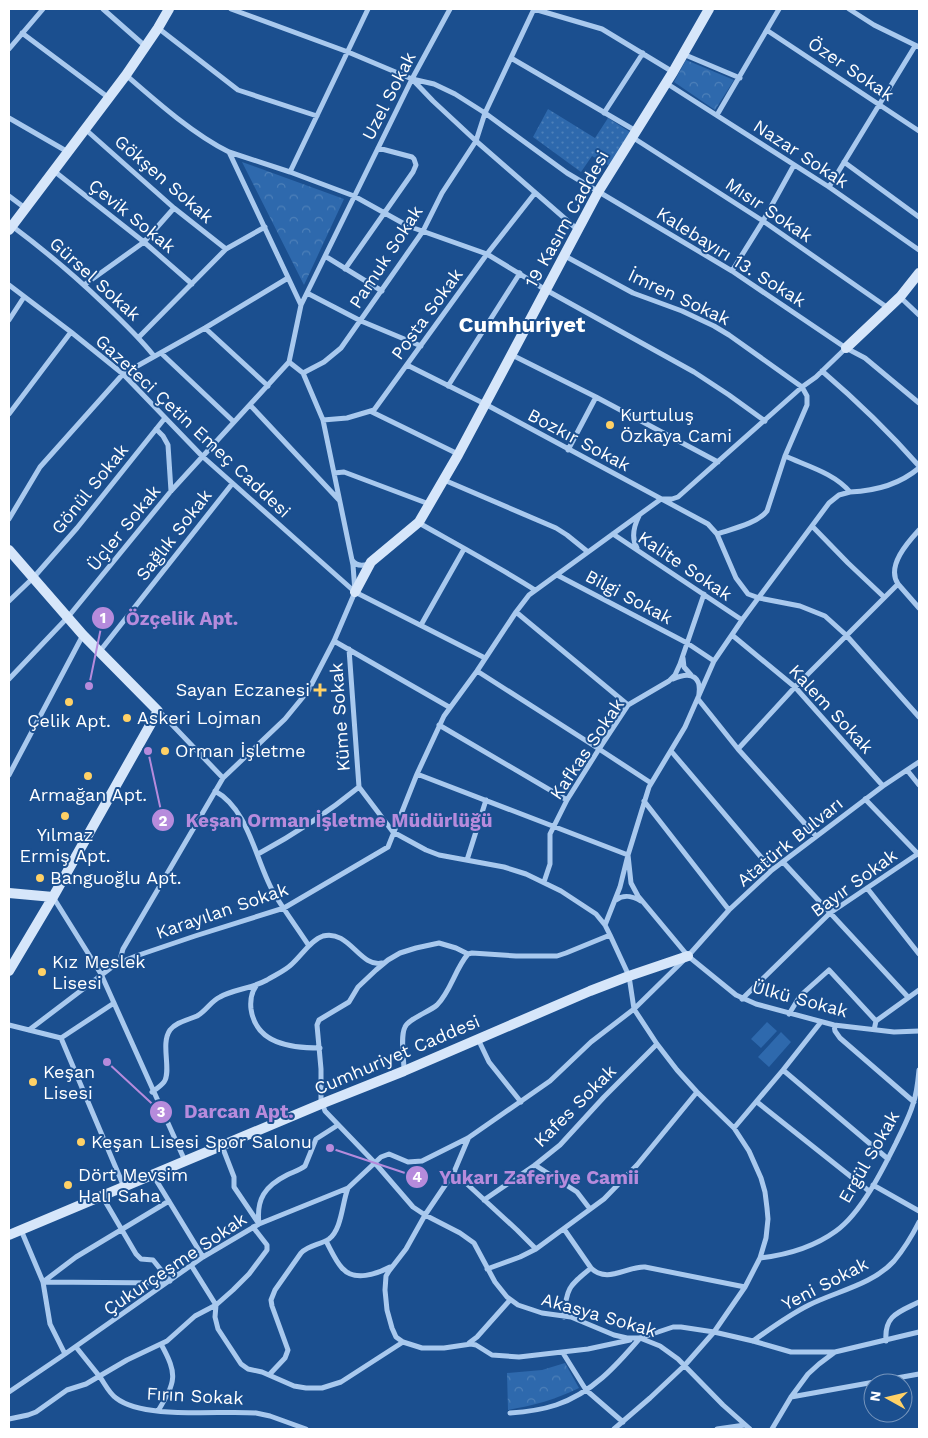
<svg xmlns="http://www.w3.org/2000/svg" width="928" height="1438" font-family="'Work Sans',sans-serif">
<defs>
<pattern id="grass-dots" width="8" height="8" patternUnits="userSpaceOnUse" patternTransform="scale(1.25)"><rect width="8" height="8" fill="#2e69ad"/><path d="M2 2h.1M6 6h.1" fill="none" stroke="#4d80b9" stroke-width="1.8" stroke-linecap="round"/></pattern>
<pattern id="park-crowns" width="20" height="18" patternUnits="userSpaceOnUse" patternTransform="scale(1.25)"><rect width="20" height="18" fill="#2e69ad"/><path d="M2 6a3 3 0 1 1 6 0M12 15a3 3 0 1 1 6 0" fill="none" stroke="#4d80b9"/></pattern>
</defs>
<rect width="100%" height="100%" fill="#1b4f8f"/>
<path fill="url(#grass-dots)" d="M548,109L595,138L608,118L630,132L610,166L592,156L581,172L533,137Z"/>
<path fill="url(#park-crowns)" d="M686,60L734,80L715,110L674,82Z
M242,162L344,199L304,285Z
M565,1363L579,1388C554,1400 535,1405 508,1410L507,1373L542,1370Z"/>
<path fill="#2e69ad" d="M767,1022L777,1031L761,1048L751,1039Z
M781,1032L791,1042L769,1067L758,1057Z"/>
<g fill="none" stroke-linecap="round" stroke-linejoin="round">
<path stroke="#a9c9ee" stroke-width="5" d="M103,9L145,46
M231,9L348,52L412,79L434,84L455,94L485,113L567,173L732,271L846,348L865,358L919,403
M534,9L602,29L673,72
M849,9L874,25L919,47
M158,28L238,90L317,116
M768,31L919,131
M22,33L109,98
M9,49L43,9
M683,54L740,78
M511,58L636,131
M126,75C157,102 193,134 229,152L290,172L354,196L408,226L487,254L546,290L694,372L729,395L765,421
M412,79L433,101L476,141L578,230
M666,83L829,187L919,250
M604,113L643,53
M717,115L779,9
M9,118L68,152
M85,129L174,208L226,249
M632,137L763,221L888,308
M229,152L301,305
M844,162L919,217
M54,171L144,242L192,284
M290,172L368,9
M829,187L915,46
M9,196L25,208
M12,226C44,250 75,276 103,303C121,320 139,337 154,356
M325,256L382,291
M565,256L633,293L682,311L714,326L729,335L802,387L807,396V405L785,456L767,511C758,523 732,529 717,534
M345,269L413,172L416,165L414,159L412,157L378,148
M732,271L763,221L794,165
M9,285L71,332L123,374L202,456L355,592L485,658
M84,285L144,242L174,208
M307,293L361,321L421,346
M900,297L919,315
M9,320L24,297
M205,328L268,386
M139,337L226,249L265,227
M161,353L234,422
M512,355L596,397L718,462
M407,365L485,404L708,524L717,534L736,578L748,594L759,598L800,606L825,616L846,635L919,717
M822,371C857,401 889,432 919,466
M303,373L324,362L341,348L423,231L442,193L476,141L485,113L534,9
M448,386L520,273
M250,405L339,500
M372,412L458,454
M9,414L71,332
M323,420L347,418L374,410L487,254L535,193
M156,429L163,436L168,445L171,491
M568,450L596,397
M785,456C807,466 834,473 850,492C874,491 900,484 919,468
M334,473L344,472L429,504
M444,480L556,528L567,535L588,552
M9,519L40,467L123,374L205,328L288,278
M419,523C458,545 497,566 535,590
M812,526L848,563L884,597
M919,530C908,542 886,566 898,584L919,608
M613,534L742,620
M637,548C631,538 634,526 639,516
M352,560C356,566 362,566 368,564
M557,575L687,643L714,661
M9,601L34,577L77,528L165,418
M516,612L628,705
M421,625L464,549
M732,635L795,687L883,786
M334,641L449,707
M349,649L359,787L393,832L426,850L439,855L504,867L526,874L561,891L596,914L605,925L610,935L629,976L634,1009L657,1044L677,1070L697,1092L734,1128L749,1151L761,1178L765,1192L767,1208L768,1219L766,1238L760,1258L745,1287L714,1332L685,1365L650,1398L614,1429
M100,651L232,484
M683,658L684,667L691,675
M477,671L599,749L651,783
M9,679L68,617L171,491L289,362L301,305L412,79L450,9
M673,679C693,670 703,678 698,699L738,749L816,836
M159,711L223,778
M439,725L567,800
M738,749L795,687L898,584
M671,751L772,870
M907,770L919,785
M417,774L628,855L631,883L638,896L688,956L736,995L756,1004L834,1025L894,1032L919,1031
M9,775L83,635
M215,791C250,810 256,864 275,895C286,913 298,929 309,946
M865,799L919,855
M644,801L729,910
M258,854C295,834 326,814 359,787
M467,860L486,800
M783,862L908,997
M544,882L550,864V834L567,800L599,749L628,705L669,681L675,675L680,664L704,594
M867,888L919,954
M53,897L101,974L185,1161
M616,900C624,894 632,896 641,901
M605,925L620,887L628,855L649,787L685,727L714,661L742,620L829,503L839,495L850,492
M468,954L456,948L439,943L416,948L400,953L388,960L376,970L358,987L349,1002L319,1020L317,1025L321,1069V1100L325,1111L375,1163L413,1207L425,1215L460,1233L474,1243L495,1282L507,1297L518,1305L542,1313L571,1317L614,1335L627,1338H640L660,1346L678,1359L723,1405L750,1429
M122,961L121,956L123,949L223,778L285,719L308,691L334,641L355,592L353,565L323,420L303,373L289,362
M256,986C251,993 250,1000 251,1009C256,1044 291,1048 320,1048
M742,999L830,913L919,853
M789,1014L800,996L829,970L876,1021
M9,1025L61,1038L124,1187
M834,1025L835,1031L840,1038L914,1102
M29,1030L116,964L136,956L195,936L284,908L388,847L417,774L444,716L477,671L516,612L529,595L661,499H672L678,497L802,387L816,377L846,348
M874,1030L876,1021L919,990
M61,1038L114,1003
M478,1039L489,1062L521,1102
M404,1070C404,1059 400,1037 405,1027C408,1019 429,1012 437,1005C451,991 455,969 468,954L472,953L516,956H557L566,953L610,935
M783,1070L888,1159
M152,1092C156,1089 161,1086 164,1082C172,1071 160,1044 170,1030C176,1022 188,1020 197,1016C206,1011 211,1001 220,997C234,989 251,989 267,980C275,975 285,971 292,964C302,955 311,940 323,936C349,929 360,968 382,963
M757,1102L869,1191
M734,1128L783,1070L821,1022
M468,1139L454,1172L425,1215L406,1249L389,1271L386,1276L385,1290L387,1310L392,1328L396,1337L403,1342L422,1348H444L471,1344L476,1345L492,1355L519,1357L588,1349L630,1340
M222,1146L234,1177V1187L257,1221
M535,1165L577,1192L590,1209
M454,1172L517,1230L536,1249
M153,1175L203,1257
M873,1185L919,1211
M102,1196L136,1254L141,1259L153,1260L170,1281
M484,1200L535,1165L560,1145L604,1097L657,1044
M259,1224C256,1199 265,1186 287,1175C293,1172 300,1170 305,1166L316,1139L338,1125
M564,1229L591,1268C607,1284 627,1266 645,1267L745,1287
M21,1230L43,1282L50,1324L65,1354
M326,1241C331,1250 335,1260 342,1268C354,1282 377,1274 390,1267
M760,1258C786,1255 814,1247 836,1231C861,1213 882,1171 896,1143C902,1130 909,1118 913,1104C917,1093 918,1081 919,1070
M191,1265L216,1305L215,1317L218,1329L241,1364L248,1369L262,1372L294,1386L306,1388H322L341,1382L403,1342
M487,1269L520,1257L536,1249L604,1199L637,1165L697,1092
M43,1282L76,1257L169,1201
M43,1282L165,1283
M564,1317C566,1288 569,1286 591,1268
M640,1338L673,1327H681L714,1332L753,1341L791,1352H835
M753,1341C771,1328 789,1315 809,1305C837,1291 872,1285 894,1261C904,1249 912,1236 919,1222
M886,1341C884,1315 899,1312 919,1302
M469,1343L477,1337L510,1300
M76,1347C84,1357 92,1367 100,1377C105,1384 109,1393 116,1398C144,1420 221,1410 256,1413L270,1416L306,1429
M563,1353L586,1390L623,1422
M269,1375L285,1358L288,1350L272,1306L271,1300L275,1290L301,1253C309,1245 320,1245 329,1239C342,1229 342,1203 348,1188
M9,1392L65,1354L203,1257L259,1224L348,1188L381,1157L389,1154L408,1162L422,1161L468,1138L550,1081L591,1042L634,1009L688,956L729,910L772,870L883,786L919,762
M791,1397L919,1374
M158,1411C176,1381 178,1375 161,1344
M510,1413C525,1412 541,1410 556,1405C592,1393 616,1366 640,1338
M9,1419L28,1415L36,1412L67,1390L86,1384L127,1360L167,1341L195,1316L216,1305L233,1290L249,1274L267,1250V1245L253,1227
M717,1429L745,1425
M772,1429L791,1397L808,1374L819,1364L835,1352L919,1332"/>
<path stroke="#d6e6fa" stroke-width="10" d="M9,230L126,75L158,28L169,9
M846,348L900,297L919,273
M9,550L83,635L158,711L53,897L9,971
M355,592L371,562L419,522L458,455L598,192L673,72L709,9
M9,893L53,897
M9,1235L321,1104L404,1071L590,991L629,976L688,956"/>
</g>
<g fill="#ffd166" stroke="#1b4f8f" stroke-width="2">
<circle cx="610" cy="425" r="5"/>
<path d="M317.5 682.5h5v5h5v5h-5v5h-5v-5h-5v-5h5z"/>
<circle cx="69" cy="702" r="5"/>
<circle cx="127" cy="718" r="5"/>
<circle cx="165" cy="751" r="5"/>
<circle cx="88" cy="776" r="5"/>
<circle cx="65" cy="816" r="5"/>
<circle cx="40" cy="878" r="5"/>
<circle cx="42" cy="972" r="5"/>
<circle cx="33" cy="1082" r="5"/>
<circle cx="81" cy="1142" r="5"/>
<circle cx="68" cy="1185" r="5"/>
</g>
<g text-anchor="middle" stroke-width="4" stroke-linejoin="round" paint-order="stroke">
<g font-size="18" fill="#fff" stroke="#1b4f8f">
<text transform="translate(851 69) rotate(34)" y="6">Özer Sokak</text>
<text transform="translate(389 96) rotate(-63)" y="6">Uzel Sokak</text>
<text transform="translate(801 154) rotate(33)" y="6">Nazar Sokak</text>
<text transform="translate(164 179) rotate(41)" y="6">Gökşen Sokak</text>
<text transform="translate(769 210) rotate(34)" y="6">Mısır Sokak</text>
<text transform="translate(132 216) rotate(39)" y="6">Çevik Sokak</text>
<text transform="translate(567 219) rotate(-61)" y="6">19 Kasım Caddesi</text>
<text transform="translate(386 257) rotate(-57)" y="6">Pamuk Sokak</text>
<text transform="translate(731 257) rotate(32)" y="6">Kalebayırı 13. Sokak</text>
<text transform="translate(95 279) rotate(42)" y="6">Gürsel Sokak</text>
<text transform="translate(679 297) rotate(25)" y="6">İmren Sokak</text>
<text transform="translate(427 314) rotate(-54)" y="6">Posta Sokak</text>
<text transform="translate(193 426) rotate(43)" y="6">Gazeteci Çetin Emeç Caddesi</text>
<text transform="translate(579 440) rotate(28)" y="6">Bozkır Sokak</text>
<text transform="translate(90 489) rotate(-51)" y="6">Gönül Sokak</text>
<text transform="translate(124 528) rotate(-51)" y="6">Üçler Sokak</text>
<text transform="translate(174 535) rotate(-52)" y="6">Sağlık Sokak</text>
<text transform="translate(685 566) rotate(34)" y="6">Kalite Sokak</text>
<text transform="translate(629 597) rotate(28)" y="6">Bilgi Sokak</text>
<text transform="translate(831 709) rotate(47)" y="6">Kalem Sokak</text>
<text transform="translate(340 717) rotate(-94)" y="6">Küme Sokak</text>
<text transform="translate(587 749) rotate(-56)" y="6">Kafkas Sokak</text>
<text transform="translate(790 842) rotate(-39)" y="6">Atatürk Bulvarı</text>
<text transform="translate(854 883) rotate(-36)" y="6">Bayır Sokak</text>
<text transform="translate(222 911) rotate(-19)" y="6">Karayılan Sokak</text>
<text transform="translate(800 999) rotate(15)" y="6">Ülkü Sokak</text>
<text transform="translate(397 1055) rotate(-23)" y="6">Cumhuriyet Caddesi</text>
<text transform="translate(575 1106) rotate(-45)" y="6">Kafes Sokak</text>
<text transform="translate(869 1157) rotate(-60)" y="6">Ergül Sokak</text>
<text transform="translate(175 1264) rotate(-34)" y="6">Çukurçeşme Sokak</text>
<text transform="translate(825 1284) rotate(-27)" y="6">Yeni Sokak</text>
<text transform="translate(599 1315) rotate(16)" y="6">Akasya Sokak</text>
<text transform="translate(195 1396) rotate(3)" y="6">Fırın Sokak</text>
</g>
<g font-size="18" fill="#fff" stroke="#1b4f8f" text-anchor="start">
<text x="620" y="421">Kurtuluş<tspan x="620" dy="21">Özkaya Cami</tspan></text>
<text x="310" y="696" text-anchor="end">Sayan Eczanesi</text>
<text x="137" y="724">Askeri Lojman</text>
<text x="69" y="727" text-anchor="middle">Çelik Apt.</text>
<text x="175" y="757">Orman İşletme</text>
<text x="88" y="801" text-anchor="middle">Armağan Apt.</text>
<text x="65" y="841" text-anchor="middle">Yılmaz<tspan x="65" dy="21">Ermiş Apt.</tspan></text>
<text x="50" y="884">Banguoğlu Apt.</text>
<text x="52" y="968">Kız Meslek<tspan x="52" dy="21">Lisesi</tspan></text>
<text x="43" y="1078">Keşan<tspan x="43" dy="21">Lisesi</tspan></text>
<text x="91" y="1148">Keşan Lisesi Spor Salonu</text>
<text x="78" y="1181">Dört Mevsim<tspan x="78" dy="21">Halı Saha</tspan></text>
</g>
<g font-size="22" font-weight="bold" fill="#fff" stroke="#1b4f8f">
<text x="522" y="332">Cumhuriyet</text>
</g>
</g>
<path fill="none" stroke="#b68bdc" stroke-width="2" d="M89 686L103 618M148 751L163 820M107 1062L161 1112M330 1148L417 1177"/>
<g fill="#b68bdc" stroke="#1b4f8f" stroke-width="2">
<circle cx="89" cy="686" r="5"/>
<circle cx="148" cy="751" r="5"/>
<circle cx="107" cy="1062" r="5"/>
<circle cx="330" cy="1148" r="5"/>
<circle cx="103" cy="618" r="12"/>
<circle cx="163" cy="820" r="12"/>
<circle cx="161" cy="1112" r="12"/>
<circle cx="417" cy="1177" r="12"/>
</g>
<g font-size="15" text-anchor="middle" font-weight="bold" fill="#fff">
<text x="103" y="623">1</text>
<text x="163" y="826">2</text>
<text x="161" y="1117">3</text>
<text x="417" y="1182">4</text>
</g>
<g font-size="19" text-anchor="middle" font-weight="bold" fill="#b68bdc" stroke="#1b4f8f" stroke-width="4" stroke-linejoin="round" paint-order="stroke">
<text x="182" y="625">Özçelik Apt.</text>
<text x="339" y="827">Keşan Orman İşletme Müdürlüğü</text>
<text x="239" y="1118">Darcan Apt.</text>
<text x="539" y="1184">Yukarı Zaferiye Camii</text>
</g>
<rect width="928" height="1438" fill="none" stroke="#ffffff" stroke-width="20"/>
<g transform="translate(888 1398) rotate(278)"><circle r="24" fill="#1b4f8f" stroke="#7695bc"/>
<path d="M0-4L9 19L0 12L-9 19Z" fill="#ffd166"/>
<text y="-8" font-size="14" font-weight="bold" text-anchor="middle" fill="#ffffff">N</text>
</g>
</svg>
